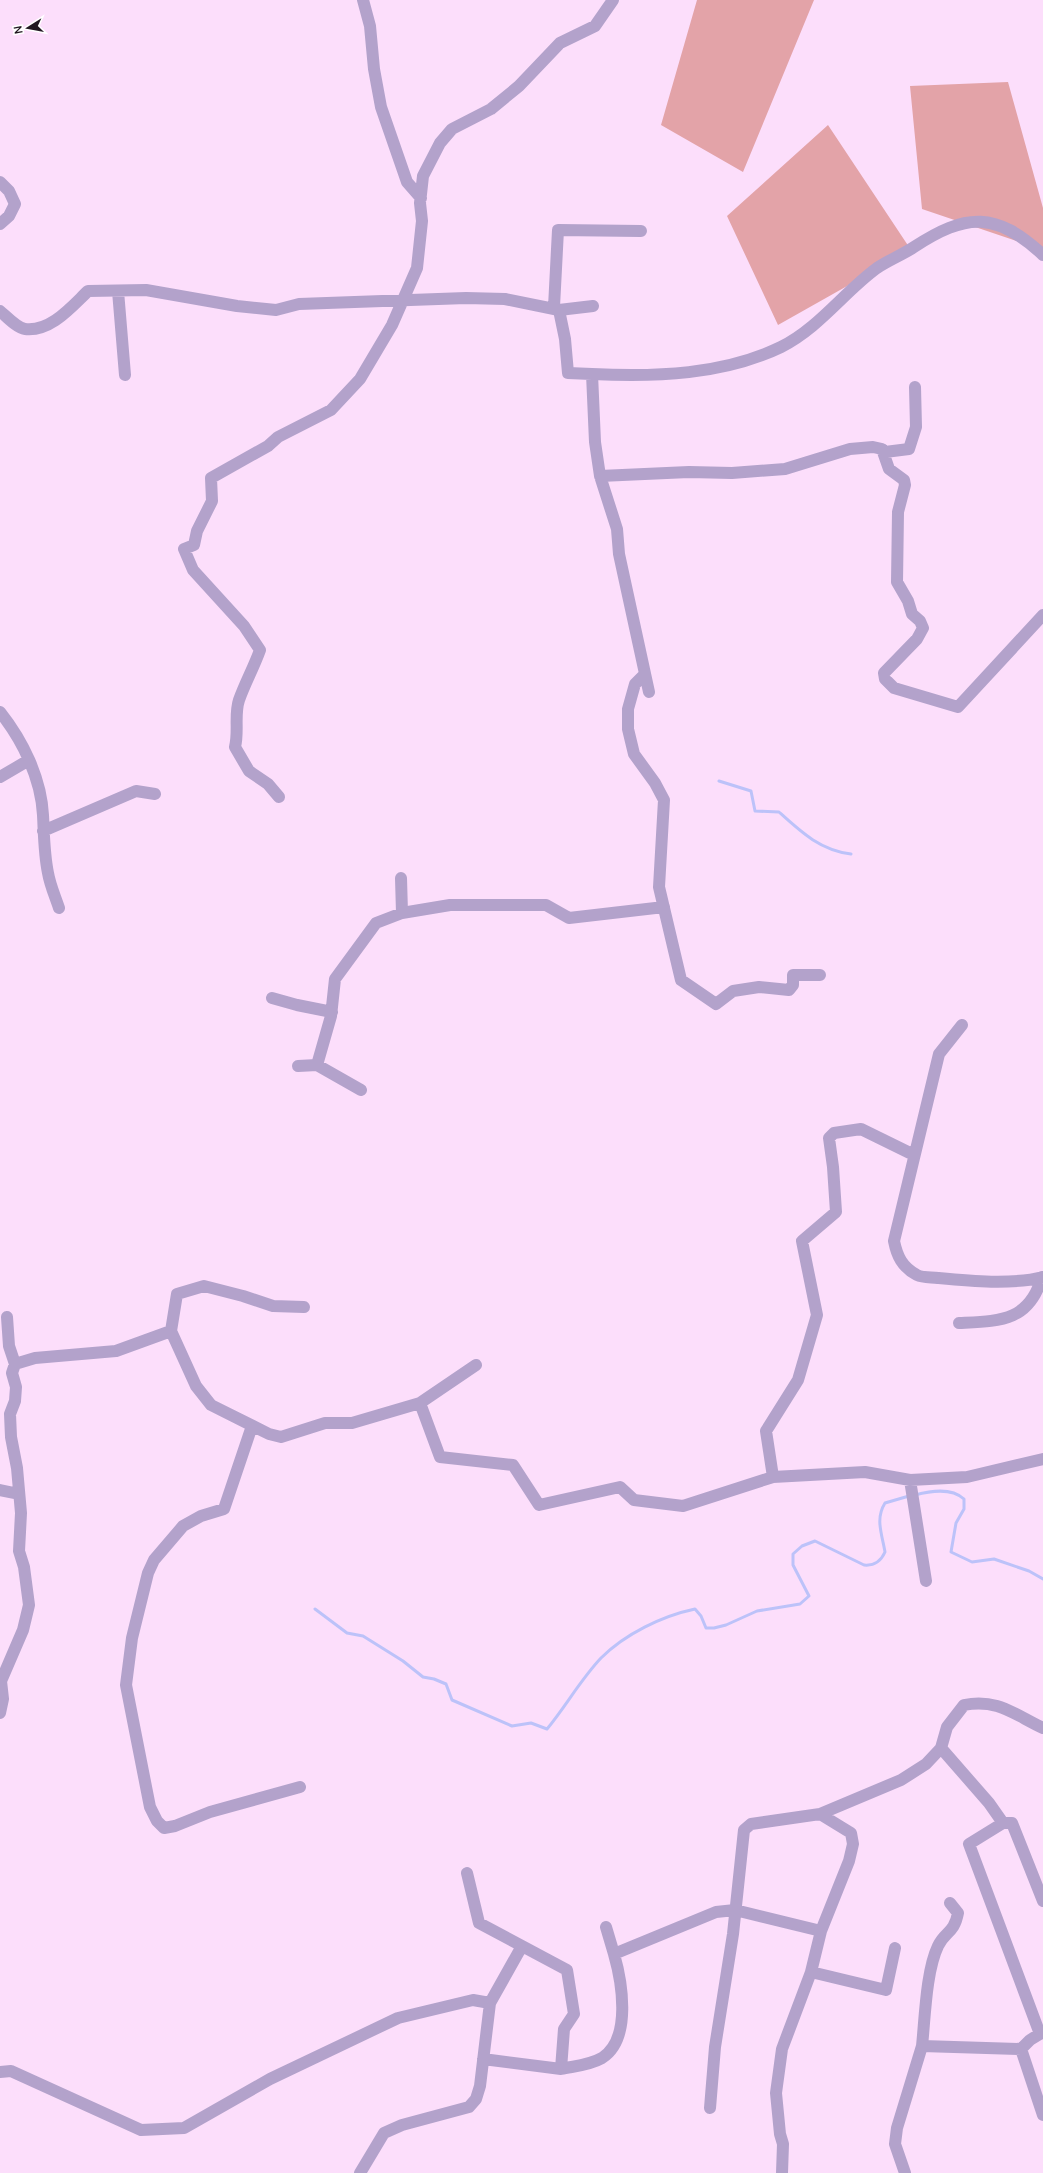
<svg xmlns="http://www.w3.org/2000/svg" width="1043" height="2173" font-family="Manrope,sans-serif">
<rect width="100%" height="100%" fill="#fcdefb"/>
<path fill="#e3a3a8" d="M697,0H814L743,172L661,125Z
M1008,82L1043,208V250L922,209L910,86Z
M828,125L911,250L778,325L727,216Z"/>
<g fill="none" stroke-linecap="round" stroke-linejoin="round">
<path stroke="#bcc2f9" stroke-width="3" d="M719,781L751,791L755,811L779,812C801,832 820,850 851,854
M915,1495C930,1491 951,1487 964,1499V1509L956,1523L951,1552L972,1562L994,1559L1029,1571L1043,1579
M315,1609L347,1633L363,1636L403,1661L423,1677L434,1679L446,1684L452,1700L512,1726L531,1723L547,1729C566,1706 581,1679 601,1658C625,1634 662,1616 695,1609L701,1616L706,1628H714L726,1625L757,1611L800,1604L809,1596L793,1565V1554L802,1546L815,1541L864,1565C874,1566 881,1561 885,1552C882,1534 875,1519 885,1503L909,1496"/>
<path stroke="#b3a2cb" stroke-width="12" d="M363,0L370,26L374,69L381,107L407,182L421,198
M0,182L9,191L15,204L9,216L0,224
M118,291L125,375
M593,306L559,310L565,339L568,373L592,374L595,442L600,476L617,529L619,554L649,692
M554,307L558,230L641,231
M0,311C6,316 17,328 25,329C51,332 72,306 88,291L146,290L237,306L276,310L299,304L466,298L505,299L559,310
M592,374C656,377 723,375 781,347C819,328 844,292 877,268C889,260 902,255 914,247C966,213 996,211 1043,255
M885,452L909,449L916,427L915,387
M600,476L689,472L732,473L785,469L850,449L873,447L882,449L889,469L904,480L905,485L898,512L897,582L908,601L912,614L920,621L923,628L917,639L884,673L885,679L894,688L958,707L1043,615
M645,674L635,684L628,709V729L634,754L655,783L664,800L659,887L681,980L716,1004L733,991L759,987L789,990L793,985V975H820
M0,712C23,741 41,778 43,815C44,834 44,854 48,873C50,885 55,896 59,908
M0,777L29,760
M279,797L268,784L249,771L235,747C239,731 234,715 239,700C245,683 254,667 260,650L244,626L193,570L184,549L194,545L197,531L212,501L211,478L268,446L278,437L331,410L360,379L392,325L417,268L422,221L420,203L423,176L440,143L452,129L491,109L519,86L560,43L595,26L613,0
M43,831L136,791L155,794
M401,878L402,913
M272,998L297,1005L332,1012
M962,1025L939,1054L894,1241C897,1256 902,1267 917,1275C923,1278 932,1277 938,1278C970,1281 1012,1285 1043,1277
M317,1065L361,1090
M298,1066L317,1065L331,1016L335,979L376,923L402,913L450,905H546L569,918L664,907
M7,1317L9,1346L15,1364
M959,1323C999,1321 1029,1322 1042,1277
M171,1331L177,1294L204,1286L243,1296L273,1306L304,1307
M476,1365L420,1403L440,1457L513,1465L539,1505L620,1487L634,1500L683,1506L773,1477L865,1472L910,1480L967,1477L1043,1459
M252,1426L224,1509L201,1516L183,1526L154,1560L148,1573L132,1638L126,1685L150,1807L157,1821L164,1828L175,1826L210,1812L300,1787
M773,1477L766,1431L798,1380L817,1315L802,1241L836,1212L833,1167L829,1138L834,1133L861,1129L914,1155
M910,1480L926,1581
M0,1490L19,1494
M0,1713L3,1699L1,1681L23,1630L29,1605L24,1567L19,1551L21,1513L17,1468L11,1437L10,1414L15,1401L16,1387L12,1373L15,1364L35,1358L116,1351L171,1331L196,1386L211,1405L269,1434L281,1437L325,1423H352L420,1403
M941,1748L989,1803L1003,1823H1012L1043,1901
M820,1814L851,1833L853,1844L849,1861L821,1931
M1003,1823L969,1844L1040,2034
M467,1873L479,1923L567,1970L574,2014L564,2029L561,2069L483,2059
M950,1903L958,1913C954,1934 945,1931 938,1946C926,1971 925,2018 922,2046L1021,2049
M606,1927L614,1954
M811,1972L886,1990L895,1948
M1043,2032L1030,2040L1021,2049L1043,2115
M561,2069C575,2066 590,2065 602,2058C632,2039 622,1982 614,1954L716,1912L735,1910L821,1931L811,1972L782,2049L776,2093L780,2134L783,2144L782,2173
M0,2072L11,2071L141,2130L184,2128L270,2079L398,2018L473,2000L490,2003L522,1946
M710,2108L715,2047L733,1934L744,1830L751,1824L820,1814L901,1780L926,1764L941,1748L947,1727L964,1705C997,1698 1015,1715 1043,1728
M360,2173L384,2133L402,2125L469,2107L476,2099L480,2086L490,2003
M905,2173L895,2144L897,2128L922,2046"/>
</g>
<g transform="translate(28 28) rotate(259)" stroke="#ffffff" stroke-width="3" paint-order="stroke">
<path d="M0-3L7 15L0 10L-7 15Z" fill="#211721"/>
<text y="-6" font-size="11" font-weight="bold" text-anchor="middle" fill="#211721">N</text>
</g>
</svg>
